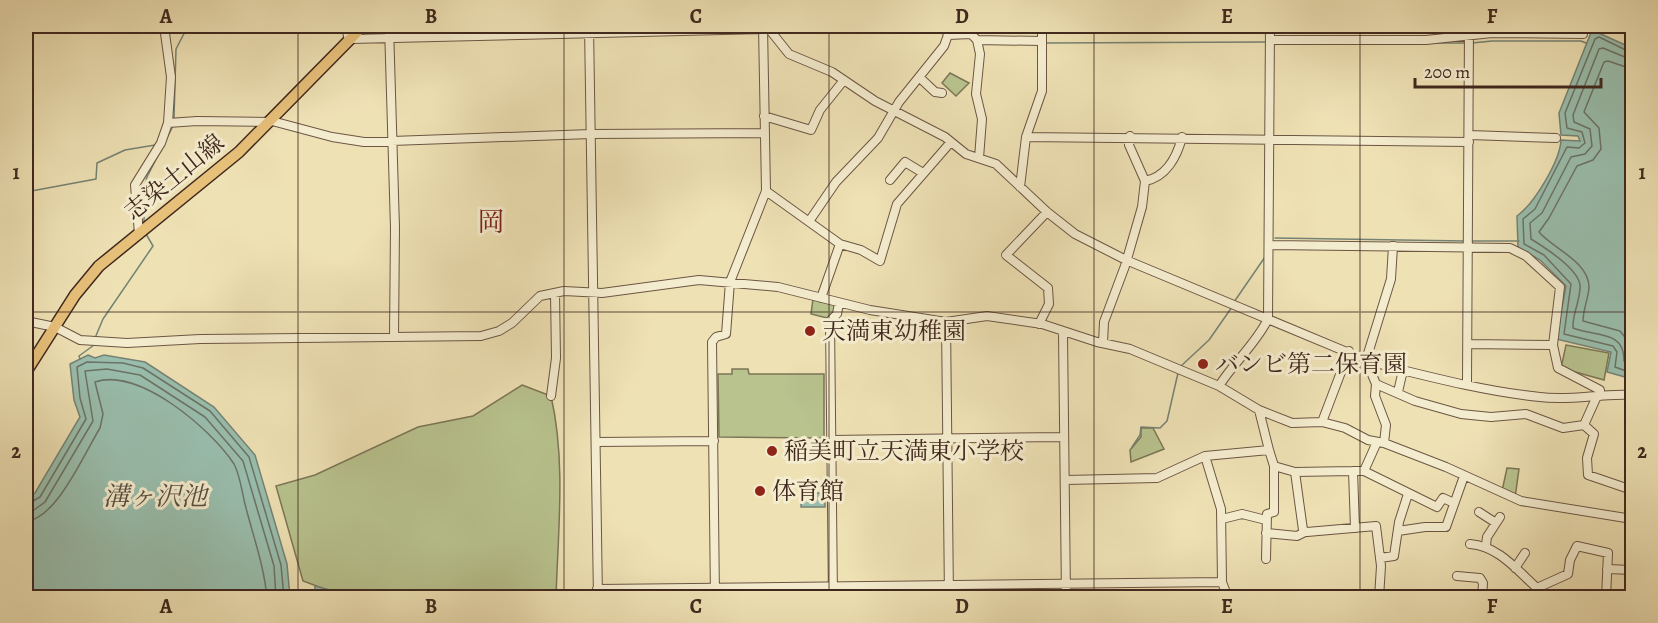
<svg xmlns="http://www.w3.org/2000/svg" width="1658" height="623" font-family="Alegreya,'Noto Serif JP',serif">
<rect width="100%" height="100%" fill="#eee1b4"/>
<filter id="stains"><feTurbulence type="fractalNoise" baseFrequency=".00333" numOctaves="4"/><feColorMatrix values="0 0 0 0 .2 0 0 0 0 .09 0 0 0 0 .02 0 0 0 .5 -.17"/></filter>
<radialGradient id="worn" r=".72"><stop offset=".6" stop-color="#630" stop-opacity="0"/><stop offset="1" stop-color="#630" stop-opacity=".3"/></radialGradient>
<path fill="#b8c38e" stroke="#7c7656" stroke-width="1.5" d="M950,73L969,83L956,96L942,83Z
M813,299L836,304V311L827,318L811,314Z
M1566,345L1609,353L1604,380L1561,368Z
M732,369H748L749,374H824V438L719,437L718,374H732Z
M522,385L551,396C566,461 558,531 556,597L349,598L303,581L276,486L315,475L418,427L473,416Z
M1141,428H1153L1164,449L1131,462L1130,450L1141,437Z
M1507,468L1519,469L1515,498L1502,491Z"/>
<path fill="#99bead" stroke="#758274" stroke-width="1.5" d="M1592,30L1632,48V379L1607,372L1611,352L1556,339L1566,286L1540,260L1518,247L1517,216C1534,204 1560,161 1561,140L1580,141L1578,136L1561,135L1559,113Z
M88,355L95,358L104,355L145,362L214,407L255,455L287,564L290,597H26V500L35,493L80,417L74,400L70,364Z
M801,493H825V507H801Z
M315,586L337,592L345,597H315Z"/>
<g fill="none" stroke-linecap="round" stroke-linejoin="round">
<path stroke="#6c7366" stroke-width="1.5" d="M1632,53L1599,37L1595,39L1565,113L1567,128L1582,132L1585,143L1579,148L1567,147L1535,209L1523,219L1524,244L1544,255L1571,284L1564,334L1613,346L1617,352L1615,367L1632,373
M1632,60L1603,48L1599,49L1573,115L1574,122L1590,129L1592,146L1585,154L1571,157L1542,213L1530,223L1531,239C1544,247 1578,269 1580,285C1581,299 1572,314 1573,328C1595,337 1625,330 1624,361L1632,365
M1632,69L1608,61L1604,62L1584,112L1599,128L1601,149L1593,160L1577,166L1549,218L1539,232C1552,248 1590,262 1589,288C1588,299 1583,310 1583,321L1620,331L1632,346
M26,505L40,497L86,419L80,398L77,367L87,362L123,363L143,368L210,411L249,457L281,565L284,598
M26,512L34,510L45,502L93,421L85,371L107,369L140,375L205,417L243,461L274,566L276,598
M26,521C56,520 85,452 100,428L103,414L95,382C139,367 211,429 234,464C240,475 242,492 245,504C253,536 264,565 267,598"/>
<path stroke="#758274" stroke-width="1.5" d="M1045,43L1266,42
M1436,43H1464
M1472,43L1492,41H1581L1586,43
M174,118L176,49L188,26
M26,192L96,179L97,163L125,150L155,145
M144,224V189L147,177L173,126
M1275,238L1465,241
M1472,241H1519
M1234,302L1265,257
M95,338L103,319L153,246L146,234
M80,359L79,356L94,345
M1181,366L1209,340L1232,307
M1132,447L1140,435L1141,427L1160,428L1167,421L1178,373"/>
<g stroke="#6c5644" stroke-width="10">
<path id="minor" d="M346,26L349,41
M389,26L395,228L394,337
M589,26L598,598
M948,35L971,34L977,40L1042,41
M351,39L769,29L789,54L832,72L875,101L945,137L966,154L996,164L1047,212L1075,234L1126,260L1366,360L1390,367C1438,379 1490,392 1540,397C1571,401 1601,393 1632,395
M977,40L980,54L976,94L982,119L979,158
M1271,40H1426L1492,33L1583,34L1584,26
M919,77L935,92L942,93
M764,116L811,130L820,110L844,80
M272,121L332,137L364,142L591,134L764,133
M168,123L197,121L270,122
M1470,135L1556,138
M1026,137L1469,142
M890,180L905,162L923,173
M1145,181C1166,177 1177,157 1182,137
M1020,187L1026,137L1042,91V26
M766,191L840,244L821,298
M810,220L836,182L878,138L899,102L944,46L948,35L944,26
M139,234L135,185L161,143L168,123L171,77L164,26
M840,244L861,250L880,261L897,204L950,143
M1271,245L1510,248L1526,256L1560,287L1553,345
M26,321L55,327L80,340L127,343L200,339L481,336L499,331L512,323L540,296L564,291L602,293L699,280L778,287L870,310L946,322L987,316L1042,324L1097,342L1130,349L1219,386L1259,410L1292,423L1322,422L1345,428L1368,440L1384,443L1446,467L1521,501L1632,519
M946,322L949,598
M1039,324L1049,304L1048,288L1006,255L1047,212
M1063,333L1066,598
M1103,343L1104,322L1125,266L1142,207L1145,181L1129,145L1130,136
M1469,344L1553,345L1558,368L1600,390V396
M1376,384L1415,401L1461,414L1491,417L1526,414L1563,428L1584,425L1597,396
M1467,384L1469,26
M1219,386C1234,362 1255,345 1268,319L1270,26
M1398,392L1403,370
M551,396L556,358L555,293
M1259,410L1269,450
M1322,422L1349,351
M1584,425L1594,434L1587,458L1588,475L1632,490
M830,440L1064,437
M596,442L714,441
M1384,443L1386,425L1375,396L1376,384L1366,360L1391,279L1393,246
M1205,456L1221,509L1222,582L1228,598
M1364,471L1437,507L1443,498L1454,503
M1295,472L1353,471
M1065,480L1157,478L1205,456L1269,450L1274,466L1295,472L1303,530L1307,532L1376,526L1381,566L1379,598
M1479,512L1496,523
M1222,519L1242,514L1266,520
M1355,528L1353,471H1364L1377,442
M1398,531L1425,527H1446L1464,476
M1266,533L1297,536L1305,532
M1470,544C1498,546 1516,569 1537,588
M1486,545L1487,537L1500,517
M1380,558L1394,556L1399,522L1408,494
M1266,559L1267,514L1274,512V466
M1515,568L1525,553
M1607,569L1632,570
M1457,576L1480,578L1483,583L1482,598
M597,589L1222,582
M715,598L712,342L716,337L726,334L730,282L766,191L763,26
M833,598L830,321L837,314L839,303
M1536,598L1537,588L1568,574L1570,560L1577,546L1608,553L1606,598"/>
</g>
<g stroke="#40281e" stroke-width="13">
<path id="major" d="M26,372L75,295L99,266L239,152L363,26"/>
</g>
<use href="#minor" stroke="#f4ecce" stroke-width="8"/>
<use href="#major" stroke="#e7c07a" stroke-width="10"/>
</g>
<path fill="none" stroke="#40281e" stroke-width="1.5" stroke-opacity="0.55" d="M298,26V598M564,26V598M829,26V598M1094,26V598M1360,26V598M26,312H1632"/>
<g fill="#8f2418" stroke="#f4ecce" stroke-width="2">
<circle cx="810" cy="331" r="6"/>
<circle cx="1203" cy="364" r="6"/>
<circle cx="772" cy="451" r="6"/>
<circle cx="760" cy="491" r="6"/>
</g>
<g text-anchor="middle" stroke-width="6" stroke-linejoin="round" paint-order="stroke">
<g font-size="24" fill="#40281e" stroke="#f4ecce">
<text transform="translate(174 177) rotate(-39)" y="8">志染土山線</text>
</g>
<g font-size="24" fill="#40281e" stroke="#f4ecce" text-anchor="start">
<text x="822" y="339">天満東幼稚園</text>
<text x="1215" y="372">バンビ第二保育園</text>
<text x="784" y="459">稲美町立天満東小学校</text>
<text x="772" y="499">体育館</text>
</g>
<g font-size="26" font-style="italic" fill="#564e42" stroke="#f4ecce">
<text x="155" y="505">溝ヶ沢池</text>
</g>
<g font-size="27" fill="#7a1f14" stroke="#f4ecce">
<text x="491" y="231">岡</text>
</g>
</g>
<rect width="1658" height="623" fill="none" stroke="#eee1b4" stroke-width="66"/>
<path d="M1415 78v9h186v-9" fill="none" stroke="#40281e" stroke-width="3"/>
<text x="1424" y="78" font-size="18" fill="#40281e" stroke="#f4ecce" stroke-width="4.5" paint-order="stroke">200 m</text>
<rect x="33" y="33" width="1592" height="557" fill="none" stroke="#40281e" stroke-width="2"/>
<g font-size="20" text-anchor="middle" font-weight="bold" fill="#40281e">
<text x="166" y="23">A</text>
<text x="431" y="23">B</text>
<text x="696" y="23">C</text>
<text x="962" y="23">D</text>
<text x="1227" y="23">E</text>
<text x="1492" y="23">F</text>
<text x="16" y="179">1</text>
<text x="1642" y="179">1</text>
<text x="16" y="458">2</text>
<text x="1642" y="458">2</text>
<text x="166" y="613">A</text>
<text x="431" y="613">B</text>
<text x="696" y="613">C</text>
<text x="962" y="613">D</text>
<text x="1227" y="613">E</text>
<text x="1492" y="613">F</text>
</g>
<rect width="100%" height="100%" filter="url(#stains)"/>
<rect width="100%" height="100%" fill="url(#worn)"/>
</svg>
